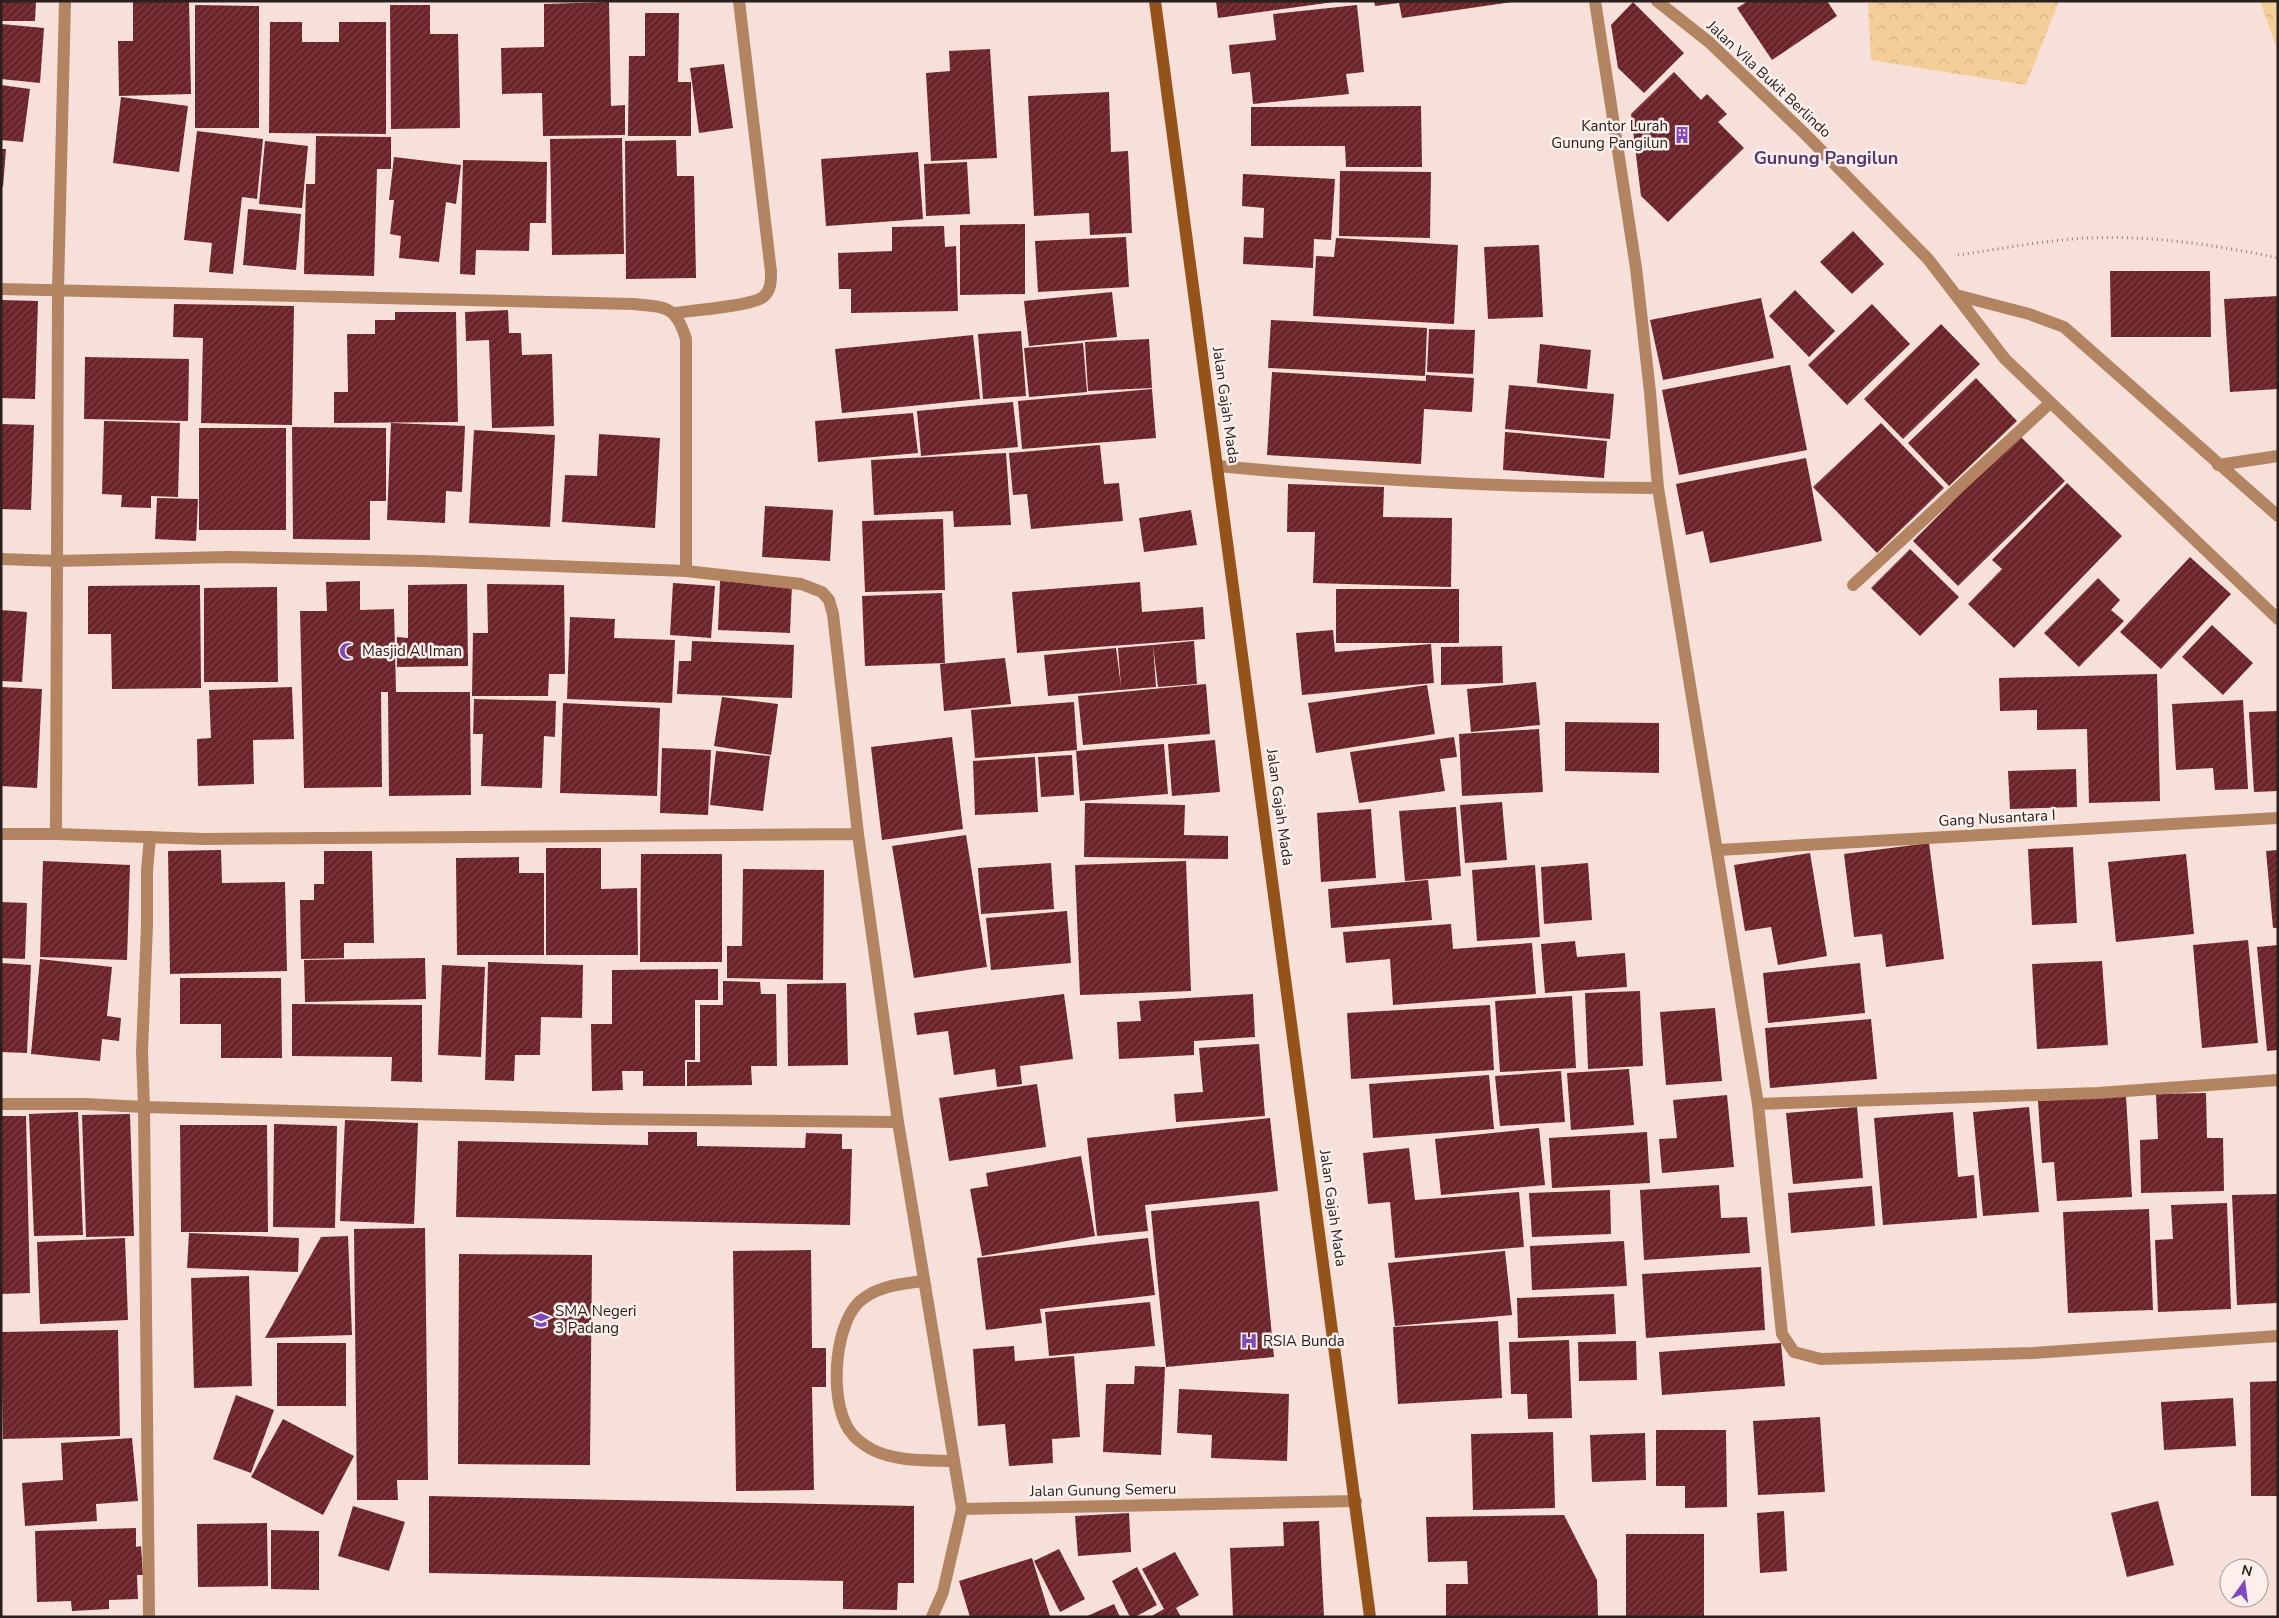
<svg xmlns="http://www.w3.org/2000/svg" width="2279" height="1618" font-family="'Nunito Sans',sans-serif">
<defs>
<pattern id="forest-crowns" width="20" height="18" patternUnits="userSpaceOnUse" patternTransform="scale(1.25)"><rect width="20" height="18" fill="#f4ce98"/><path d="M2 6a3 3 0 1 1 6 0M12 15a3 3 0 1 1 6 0" fill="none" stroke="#d1b183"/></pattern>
<pattern id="building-hatch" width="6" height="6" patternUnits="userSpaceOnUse" patternTransform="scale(1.25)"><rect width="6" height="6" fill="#6b2229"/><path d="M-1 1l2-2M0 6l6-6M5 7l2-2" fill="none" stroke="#7c4146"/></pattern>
</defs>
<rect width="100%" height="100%" fill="#f7e0d9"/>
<path fill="url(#forest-crowns)" d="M1868,1H2059L2026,85L1871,60Z
M2260,1H2278V52Z"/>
<path fill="url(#building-hatch)" d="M1,1H36L35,21H1Z
M189,1L191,94L119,96L118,41H133V2Z
M1216,1H1334V2L1218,18Z
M1374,1H1512V2L1402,18L1399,3L1375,6Z
M1748,1H1827L1837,16L1772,60L1737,8Z
M609,2L611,106L625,105V135L543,136L542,93L502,94L501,48L544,47V4Z
M1633,2L1684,53L1644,93L1618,68L1611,25Z
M195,5L259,6V128H195Z
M390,5H430V34H458L460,128L391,129Z
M1357,5L1364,72L1346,74L1349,94L1253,104L1250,72L1232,74L1229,45L1276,40L1273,14Z
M645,13H679L678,82H691V136H628L629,56H645Z
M270,22H302V42H339V22H386V134L269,133Z
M1,24L44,28L40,83L1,79Z
M990,49L997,158L931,161L926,73L950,71L949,51Z
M724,64L733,128L699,133L690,68Z
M1674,72L1701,100L1707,94L1727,114L1718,122L1744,148L1668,222L1641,196L1631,114Z
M1,85L30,89L23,142L1,140Z
M1109,92L1111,152L1128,151L1132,233L1090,235L1089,213L1034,216L1028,96Z
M121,97L188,106L179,172L113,163Z
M1421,106L1422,167H1346L1345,146H1251V107Z
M197,131L263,139L257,199L242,197L233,274L209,272L212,243L184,240Z
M316,136L391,137V169H377L374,276L304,274L306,184H315Z
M622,138L624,254L552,255L550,139Z
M676,140L677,176H694L696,278L626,279L625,141Z
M265,141L308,146L302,208L259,204Z
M1,149H6L3,187H1Z
M918,152L923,219L826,226L821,159Z
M394,157L461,165L456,204L446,202L439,262L399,258L401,236L390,234L394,200H389Z
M463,160L547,162L546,223H530L529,251L476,250L475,275L460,274Z
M967,162L970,214L926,216L924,164Z
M1340,171L1431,172L1430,238L1339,236Z
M1243,174L1335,179L1331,240L1314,239L1313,268L1243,264L1244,237L1263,238L1264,208L1242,206Z
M248,209L301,214L296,270L243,265Z
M1025,224V294L960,295V225Z
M944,226L945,247L956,246L958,311L851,313V289H839L838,253L892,251V227Z
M1853,231L1884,264L1852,294L1820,262Z
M1126,237L1129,287L1038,292L1035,241Z
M1336,238L1458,245L1454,324L1313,316L1316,256L1334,257Z
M1539,245L1543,317L1488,319L1484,247Z
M2110,271H2210L2211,337H2111Z
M1795,290L1835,331L1809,357L1769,316Z
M1112,292L1117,337L1029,346L1024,301Z
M2278,296V389L2230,392L2224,299Z
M1761,298L1774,358L1663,380L1650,320Z
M1,300L38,301L35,399L1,398Z
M174,304L294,306L292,425L201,423L203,338L173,337Z
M1872,304L1910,344L1847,405L1808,365Z
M508,310L509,333H521L522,355L552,354L554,426L492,428L489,340L466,341L465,312Z
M395,312H456L458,422L334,423V392H348L347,334H375V320H395Z
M1271,320L1427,328L1425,376L1268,368Z
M1941,324L1980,364L1903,439L1864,399Z
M1429,329L1475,330L1473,374L1427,372Z
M1021,331L1026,396L983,399L978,334Z
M973,335L980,399L842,413L835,349Z
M1149,339L1152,388L1088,391L1085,342Z
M1083,343L1087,392L1029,397L1024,348Z
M1540,344L1591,350L1587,389L1537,383Z
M85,357L189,359L188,421L84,419Z
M1790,365L1807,450L1679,475L1662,390Z
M1272,372L1426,381V375L1474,378L1472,412L1424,409L1421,464L1267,455Z
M1976,378L2017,421L1949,486L1908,443Z
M1509,385L1614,394L1610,439L1505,429Z
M1152,389L1156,438L1022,449L1018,401Z
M1013,402L1018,447L921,456L917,411Z
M913,413L918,453L818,462L815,421Z
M104,421L180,423L178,497L151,496V508L121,507L122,495L102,494Z
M391,423L465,426L462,492L446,491L445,523L387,520Z
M1881,423L1944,488L1877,553L1813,487Z
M1,424L34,425L31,510L1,509Z
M292,427L386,428V501H370V540L293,539Z
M199,428H286V530H199Z
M474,430L555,435L550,527L469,523Z
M1505,432L1607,441L1604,478L1503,470Z
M599,434L660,438L655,528L562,522L565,475L597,476Z
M2019,435L2065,481L1958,586L1913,541Z
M1100,445L1104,484L1119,483L1123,521L1031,529L1027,494L1013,495L1009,453Z
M1006,453L1011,525L954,527L953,511L874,515L871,460Z
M1806,458L1822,541L1710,563L1703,531L1686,535L1676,484Z
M2067,483L2122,536L2014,648L1968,604L2002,569L1992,560Z
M1288,484L1384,487L1383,517L1452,518L1451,587L1313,583L1315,532H1287Z
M157,498L198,499L196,541L155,539Z
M765,506L833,510L830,561L762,557Z
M1191,510L1197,545L1144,552L1139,518Z
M943,519L945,590L865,592L862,521Z
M1910,549L1959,597L1920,636L1871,588Z
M2190,557L2231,594L2161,669L2120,632Z
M2098,578L2120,600L2111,610L2124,621L2079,667L2044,633Z
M360,581V610L394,609L396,692H470L471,795L389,796L388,692H381L382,787L304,788L300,611H327L326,582Z
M720,581L792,584L790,633L718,630Z
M1140,582L1142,612L1203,607L1205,639L1017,653L1012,592Z
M673,583L715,586L711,638L670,635Z
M467,584L468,666L397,667V637L408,638V585Z
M487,584L564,585L565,674H549L548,696H472L473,633H488Z
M200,585L201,688L112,689L111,634H88V586Z
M277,587L278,682H204V588Z
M1336,589H1459V643H1336Z
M942,593L945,663L865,666L862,596Z
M1,610L27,612L22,682L1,681Z
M570,617L615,619L614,638L675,640L672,703L567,699Z
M2212,625L2253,663L2223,695L2182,657Z
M1333,630L1335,652L1431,644L1434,683L1302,695L1296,633Z
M692,641L794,645L792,698L677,694L679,661H691Z
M1194,641L1197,684L1158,687L1153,645Z
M1153,645L1156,687L1048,696L1044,655L1116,648L1121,687L1118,648Z
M1502,646L1503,683L1441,685V647Z
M1005,658L1011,704L944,711L940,664Z
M2157,674L2160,801L2089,803L2087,729L2037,730V710L2000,711L1999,678Z
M1536,682L1540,725L1471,732L1467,689Z
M1206,684L1210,734L1083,745L1078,696Z
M1427,685L1435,734L1316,753L1308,703Z
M1,687L42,689L37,788L1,786Z
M292,687L294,739L253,740L254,784L198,786L197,739L211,738L209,690Z
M722,697L778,704L771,755L714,746Z
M474,699L556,701L555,737L544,736L542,788L481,786L483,734H473Z
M2243,700L2248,789L2215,790L2213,768L2176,770L2172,704Z
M1074,702L1077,750L975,758L971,710Z
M563,703L660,708L657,796L560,793Z
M2278,711V791L2254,792L2249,712Z
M1565,722L1659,723V773L1565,771Z
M1539,729L1543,792L1462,796L1459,734Z
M952,737L963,829L882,840L871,747Z
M1454,737L1457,757L1440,759L1445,791L1359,803L1350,752Z
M1215,740L1220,792L1172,796L1168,744Z
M1164,744L1168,794L1080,801L1076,751Z
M662,748L711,750L708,815L660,813Z
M716,751L770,756L763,811L710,805Z
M1072,755L1074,795L1041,797L1038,757Z
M1035,757L1038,812L975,815L973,761Z
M2076,769L2077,807L2010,809L2008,771Z
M1502,802L1507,860L1465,863L1460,805Z
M1085,803L1185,805L1184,835L1228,836V859L1084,857Z
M1456,807L1461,876L1405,881L1399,811Z
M1371,809L1376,878L1321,882L1317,813Z
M966,835L987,967L914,978L892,846Z
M1929,843L1944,959L1886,967L1882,934L1854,937L1844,854Z
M2073,847L2077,923L2032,925L2028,849Z
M546,848H601V889L637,888L638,955H546Z
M221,850L222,883L285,882L287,971L170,974L168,851Z
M2278,850V928H2273L2266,851Z
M324,851H372L374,943H344V958L301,959L300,900H314V884H324Z
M1810,853L1827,956L1778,965L1771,927L1745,931L1734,865Z
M641,854H722V962H640Z
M2186,854L2194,934L2116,942L2108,862Z
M519,857V873H544V955H457L456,858Z
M43,861L130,865L127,960L40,957Z
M1186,861L1191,991L1080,995L1075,865Z
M1051,863L1054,909L981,914L978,868Z
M1588,863L1592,920L1544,924L1541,867Z
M1535,865L1540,937L1477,941L1472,870Z
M743,869L824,870L823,980L727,978V946H742Z
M1428,880L1432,920L1331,928L1328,889Z
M1,902L27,903L25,959L1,958Z
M1067,911L1071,963L991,970L986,918Z
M1451,924L1453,949L1532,943L1536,994L1393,1005L1390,959L1346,963L1343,932Z
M2248,940L2258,1043L2202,1048L2193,945Z
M1575,941L1577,957L1625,953L1627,987L1545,993L1541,944Z
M2278,945V1050L2267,1051L2257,947Z
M425,958L426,999L305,1002L304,960Z
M40,959L112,967L107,1016L121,1018L119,1041L102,1039L100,1061L31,1054Z
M2102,961L2108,1045L2037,1049L2032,964Z
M488,962L583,965L582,1018L541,1017L540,1055H515L514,1081L485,1080Z
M1,963L31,965L27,1053L1,1052Z
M1860,963L1865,1013L1768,1023L1763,973Z
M442,965L485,967L481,1057L438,1055Z
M718,969V1000H695V1060H685V1086H643V1071H622L623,1090L592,1091L591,1024H612V970Z
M180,978H281L282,1058H221V1024H180Z
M723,981L760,982L761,994H776L777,1066H751L752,1085L687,1086V1062H700V1005H723Z
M846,983L848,1065L788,1066L787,984Z
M1640,991L1643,1066L1588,1069L1585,993Z
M1064,994L1073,1059L1020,1066L1022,1084L997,1087L995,1069L954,1075L948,1031L917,1035L914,1013Z
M1253,994L1255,1037L1194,1041V1055L1119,1059L1117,1022L1141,1021L1139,1001Z
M1572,996L1576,1068L1500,1072L1495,1001Z
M292,1004L422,1005V1082L391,1081L392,1057L292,1056Z
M1490,1005L1494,1070L1351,1079L1347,1013Z
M1715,1008L1722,1081L1666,1085L1660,1012Z
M1871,1019L1877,1079L1770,1088L1765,1028Z
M1259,1044L1265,1116L1176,1122L1174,1094L1203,1092L1199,1048Z
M1629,1069L1634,1125L1571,1130L1567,1073Z
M1561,1071L1565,1122L1500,1126L1495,1076Z
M1489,1075L1494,1129L1373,1138L1369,1084Z
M1037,1084L1046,1147L949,1161L939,1098Z
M2206,1093L2207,1138H2223L2224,1191L2141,1193L2140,1140L2158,1139L2156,1094Z
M1727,1095L1734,1167L1662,1173L1659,1139L1677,1138L1673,1100Z
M2126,1096L2132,1197L2057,1201L2054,1162L2042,1163L2038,1101Z
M1857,1107L1863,1178L1793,1184L1786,1113Z
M2029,1107L2039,1212L1983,1216L1973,1112Z
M78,1112L83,1235L34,1236L29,1114Z
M1953,1112L1958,1177L1974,1175L1977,1218L1883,1225L1874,1118Z
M130,1114L134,1236L86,1237L82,1115Z
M1,1116H26L30,1293L1,1294Z
M1270,1118L1278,1191L1145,1205L1148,1231L1097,1236L1087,1138Z
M345,1120L418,1123L414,1224L340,1221Z
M274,1124L337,1126L335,1228L273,1227Z
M180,1125H267L268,1232H181Z
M1539,1128L1545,1185L1441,1195L1435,1139Z
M648,1132H697V1146L805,1148L806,1133L842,1134V1149H852L850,1225L456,1217L458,1141L648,1145Z
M1647,1132L1650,1183L1552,1188L1549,1138Z
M1409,1148L1415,1200L1519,1192L1524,1247L1395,1258L1390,1202L1368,1204L1363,1153Z
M1081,1156L1095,1236L982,1256L970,1189L988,1186L986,1173Z
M1719,1185L1721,1218L1747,1217L1750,1253L1644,1260L1640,1190Z
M1872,1186L1875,1226L1791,1233L1788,1193Z
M1610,1190L1611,1234L1532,1237L1529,1193Z
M2278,1194V1303L2237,1305L2232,1195Z
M1259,1201L1274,1357L1166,1367L1151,1211Z
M2227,1203L2231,1309L2158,1312L2155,1240L2173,1239L2171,1205Z
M2149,1209L2153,1310L2068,1313L2063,1212Z
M425,1228L428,1480H397L398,1500H357L354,1229Z
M189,1233L299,1238L298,1272L187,1268Z
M348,1236L352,1335L265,1338L321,1237Z
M125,1238L128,1320L40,1324L37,1242Z
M1148,1238L1155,1295L1040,1309L1042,1323L986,1330L977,1258Z
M1624,1241L1627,1286L1532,1290L1530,1246Z
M811,1250L812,1348H826V1387H812L814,1490L736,1491L733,1251Z
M1505,1251L1512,1315L1395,1326L1388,1263Z
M459,1254L592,1255L590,1465L458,1464Z
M1761,1267L1765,1330L1646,1338L1642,1274Z
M249,1276L252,1386L194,1388L191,1278Z
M1614,1294L1616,1334L1518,1338L1517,1298Z
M1150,1302L1155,1346L1049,1356L1045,1312Z
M1498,1321L1502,1398L1398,1404L1393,1327Z
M118,1330L120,1436L3,1439L1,1332Z
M1569,1340L1572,1418L1528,1419L1527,1394H1511L1509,1342Z
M1636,1341L1637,1380L1579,1381L1578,1342Z
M277,1343H346V1406H277Z
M1781,1343L1785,1386L1662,1395L1659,1352Z
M1014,1346L1015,1361L1074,1356L1080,1437L1052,1439L1053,1463L1009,1466L1005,1424L978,1426L973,1349Z
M1135,1366L1165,1367L1161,1455L1103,1452L1106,1384H1134Z
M2278,1381V1496H2251L2250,1382Z
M1179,1389L1289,1394L1287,1461L1211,1458L1212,1435L1177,1433Z
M236,1395L274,1410L251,1473L213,1459Z
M2233,1398L2236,1446L2164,1450L2161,1402Z
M1820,1417L1825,1492L1758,1495L1753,1421Z
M283,1419L354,1456L323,1515L251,1477Z
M1656,1430H1726L1727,1507L1685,1508V1486H1656Z
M1553,1432L1555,1508L1473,1510L1471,1434Z
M1645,1433L1646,1480L1592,1482L1590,1435Z
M132,1438L138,1501L96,1504L97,1521L25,1526L22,1483L63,1480L61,1443Z
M429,1496L914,1506V1583H898L897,1610L843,1609V1581L429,1573Z
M2158,1501L2174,1565L2127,1577L2111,1513Z
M353,1506L405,1522L389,1571L338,1556Z
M1784,1511L1787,1571L1760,1573L1757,1513Z
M1129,1513L1131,1552L1078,1556L1075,1516Z
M1564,1515L1597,1580L1598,1617H1446V1584H1468L1467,1561L1428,1562L1426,1517Z
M1319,1521L1324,1617H1233L1230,1548L1284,1546L1283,1522Z
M267,1523L268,1586L198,1587L197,1524Z
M136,1528V1547L141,1546L143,1575H137L138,1599L109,1600V1609L72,1611L71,1601L37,1602L35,1531Z
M271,1530L319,1531V1590L271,1589Z
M1626,1534H1704V1617H1626Z
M1059,1549L1085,1599L1060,1612L1034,1561Z
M1175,1552L1199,1595L1176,1608L1181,1617H1150L1164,1609L1142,1569Z
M1032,1558L1050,1616L970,1617L959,1581Z
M1137,1567L1157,1605L1135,1617H1130L1112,1581Z
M1114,1604L1120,1617H1085Z"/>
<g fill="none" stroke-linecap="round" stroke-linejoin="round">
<path stroke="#8e7e7a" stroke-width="3" stroke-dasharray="1 4" stroke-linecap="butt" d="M1958,255C2001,249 2045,240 2088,238C2151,235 2216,245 2278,258"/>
<path stroke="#b28462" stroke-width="12" d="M923,1281C901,1284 876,1286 859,1302C833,1327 828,1408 853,1435C857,1440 866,1446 871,1449C896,1462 926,1460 954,1461"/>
<path stroke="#b28462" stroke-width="12" d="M1595,1L1636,268L1650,392L1658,488L1758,1104L1782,1334L1794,1352L1821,1359L2033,1353L2278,1336
M1657,1L1709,42L1804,133L1928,259L2005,359L2278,619
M1,289L633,304C665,307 676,305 686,339V571
M1956,295L2029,314L2064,327L2278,516
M673,313C690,311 752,306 763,297C771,291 771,281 771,272L739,1
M2218,465L2278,456
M1218,466C1364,480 1511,488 1658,488
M1,559L57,561L228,557L424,561L686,571L801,584L822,592L829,600L833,614L858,834L898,1122L962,1509
M1853,585L2050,403
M1,834H56L205,839L858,834
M56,834L58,290L65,1
M1718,850L2278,818
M1,1104H86L144,1107L142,1052L147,925V871L150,837
M1758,1104L2098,1093L2278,1080
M149,1617L144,1107L601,1119L898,1122
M932,1617L943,1592L962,1509L1356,1501"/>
<path stroke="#955319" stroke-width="12" d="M1155,1L1370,1617"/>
</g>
<defs>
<g id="building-bare" transform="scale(1.35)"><path d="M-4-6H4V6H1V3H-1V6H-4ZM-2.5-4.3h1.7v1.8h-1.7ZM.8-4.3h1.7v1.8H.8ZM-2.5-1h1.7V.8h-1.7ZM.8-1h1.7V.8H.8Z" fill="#8147be" stroke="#fdefeb" stroke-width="2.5" paint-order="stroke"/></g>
<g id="mosque-bare" transform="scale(1.35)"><path d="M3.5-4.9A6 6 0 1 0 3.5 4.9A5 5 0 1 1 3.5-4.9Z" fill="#8147be" stroke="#fdefeb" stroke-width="2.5" paint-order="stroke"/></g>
<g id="school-bare" transform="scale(1.35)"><path d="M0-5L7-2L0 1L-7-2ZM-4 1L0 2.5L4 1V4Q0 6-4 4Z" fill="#8147be" stroke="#fdefeb" stroke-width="2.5" paint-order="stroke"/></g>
<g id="hospital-bare" transform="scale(1.35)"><path d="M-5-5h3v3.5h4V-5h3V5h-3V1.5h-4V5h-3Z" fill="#8147be" stroke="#fdefeb" stroke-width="2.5" paint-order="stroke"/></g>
</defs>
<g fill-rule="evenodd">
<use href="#building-bare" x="1682" y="135"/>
<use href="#mosque-bare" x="348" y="651"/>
<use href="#school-bare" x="541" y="1320"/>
<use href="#hospital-bare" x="1249" y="1341"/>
</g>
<g text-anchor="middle" stroke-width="5" stroke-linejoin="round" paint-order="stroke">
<g font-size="15" fill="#29201e" stroke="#fdefeb">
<text transform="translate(1769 79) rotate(43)" y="5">Jalan Vila Bukit Berlindo</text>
<text transform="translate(1226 405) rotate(82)" y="5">Jalan Gajah Mada</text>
<text transform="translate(1280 807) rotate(82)" y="5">Jalan Gajah Mada</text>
<text transform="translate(1997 818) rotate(-3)" y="5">Gang Nusantara I</text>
<text transform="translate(1333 1208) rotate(82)" y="5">Jalan Gajah Mada</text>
<text transform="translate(1103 1490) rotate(-1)" y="5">Jalan Gunung Semeru</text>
</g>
<g font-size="15" fill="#29201e" stroke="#fdefeb" text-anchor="start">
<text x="1668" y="131" text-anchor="end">Kantor Lurah<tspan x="1668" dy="17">Gunung Pangilun</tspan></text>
<text x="362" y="656">Masjid Al Iman</text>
<text x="555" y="1316">SMA Negeri<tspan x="555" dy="17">3 Padang</tspan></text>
<text x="1263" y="1346">RSIA Bunda</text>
</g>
<g font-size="18" font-weight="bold" fill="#543974" stroke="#fdefeb">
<text x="1826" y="164">Gunung Pangilun</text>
</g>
</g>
<rect width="2279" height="1618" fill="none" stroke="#29201e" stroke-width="5"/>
<g transform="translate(2244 1583) rotate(14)"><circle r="24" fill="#fdefeb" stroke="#a89c99"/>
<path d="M0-4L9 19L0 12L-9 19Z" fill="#8147be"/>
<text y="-8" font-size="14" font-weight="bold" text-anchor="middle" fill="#29201e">N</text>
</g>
</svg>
